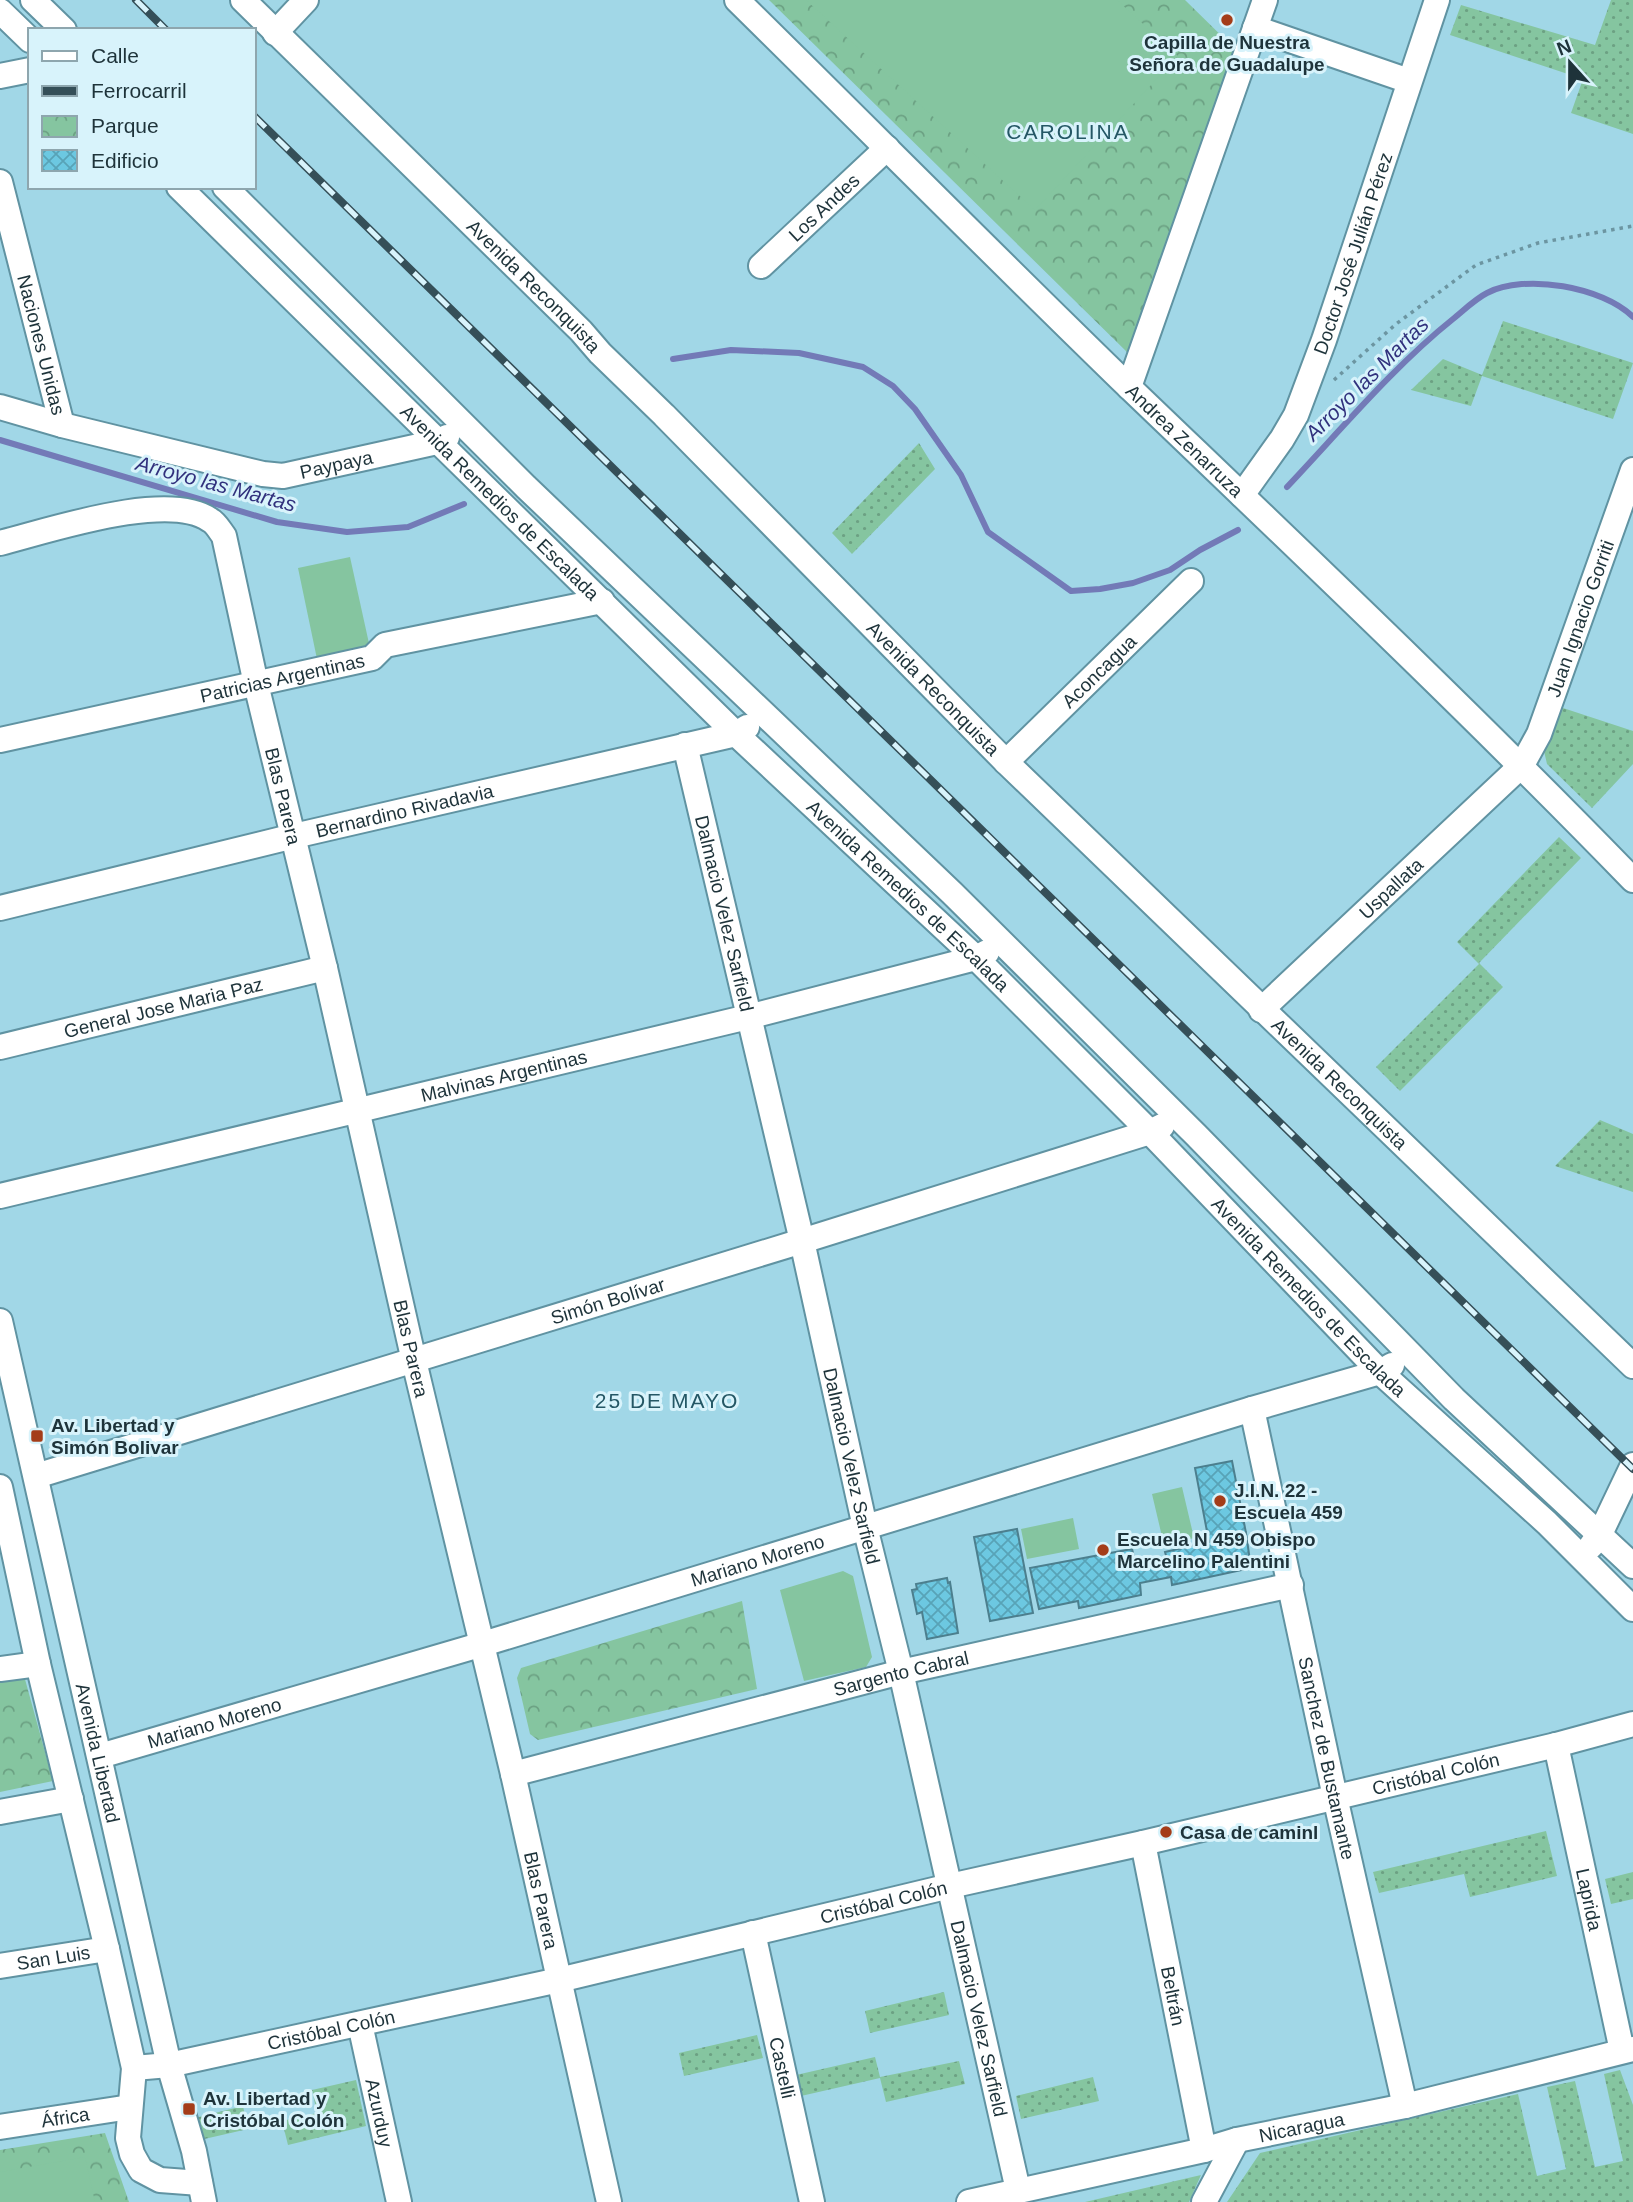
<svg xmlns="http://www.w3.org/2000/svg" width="1633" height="2202" font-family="Arial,sans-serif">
<defs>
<pattern id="grass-dots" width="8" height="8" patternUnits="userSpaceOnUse" patternTransform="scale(1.75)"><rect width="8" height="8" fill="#85c5a0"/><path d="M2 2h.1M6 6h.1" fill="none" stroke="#6ca183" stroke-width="1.8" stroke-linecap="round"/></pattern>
<pattern id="park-crowns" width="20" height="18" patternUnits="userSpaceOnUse" patternTransform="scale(1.75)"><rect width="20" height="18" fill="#85c5a0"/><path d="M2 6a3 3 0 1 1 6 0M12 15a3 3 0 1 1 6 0" fill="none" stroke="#6ca183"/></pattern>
<pattern id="building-cross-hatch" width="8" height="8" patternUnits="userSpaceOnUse" patternTransform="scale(1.75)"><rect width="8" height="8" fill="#6cc8e1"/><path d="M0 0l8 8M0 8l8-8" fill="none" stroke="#58a3b7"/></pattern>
</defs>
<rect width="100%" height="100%" fill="#a1d7e7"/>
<path fill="url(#grass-dots)" d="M1611,0H1633V134L1571,113L1583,79L1450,35L1461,5L1595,45Z
M1503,321L1633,363L1613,419L1482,376L1471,406L1411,390L1443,359L1482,375Z
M919,443L935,469L852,554L832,533Z
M1560,707L1633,731V764L1592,808L1547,764L1544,751Z
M1559,837L1581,858L1479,963L1503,987L1400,1091L1376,1067L1479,964L1457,942Z
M1600,1120L1633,1134V1192L1555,1166Z
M1546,1831L1557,1876L1470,1897L1464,1874L1379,1893L1373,1872Z
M1633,1872V1899L1611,1904L1605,1879Z
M944,1992L949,2015L870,2033L865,2011Z
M757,2035L763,2058L684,2076L679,2053Z
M875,2057L880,2077L959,2061L965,2084L886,2102L880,2078L801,2096L796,2075Z
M1620,2070L1633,2105V2202H1227L1260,2153L1518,2094L1537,2176L1566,2169L1547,2087L1575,2081L1595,2167L1623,2161L1604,2074Z
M1093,2077L1099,2101L1021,2119L1016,2096Z
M356,2080L366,2126L288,2145L282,2121L317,2113L312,2090Z
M243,2106L248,2129L200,2140L195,2118Z
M1201,2175L1189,2202H1085Z"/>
<path fill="url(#park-crowns)" d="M769,0H1185L1237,51L1130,355Z
M742,1601L757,1689L538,1740L530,1734L517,1678L521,1668Z
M23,1672L53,1781L0,1792V1675Z
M105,2133L129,2202H0V2150Z"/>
<path fill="#85c5a0" d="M806,0H1117L1178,56L1035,210Z
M350,557L370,648L317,659L298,568Z
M1182,1487L1194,1538L1164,1545L1152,1494Z
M1073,1518L1079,1549L1027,1559L1021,1529Z
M843,1571L853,1576L872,1657L866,1667L804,1681L780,1590Z
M85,2157L95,2202H0V2172Z"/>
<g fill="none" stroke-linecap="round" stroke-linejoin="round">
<path stroke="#737ab7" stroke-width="6" d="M673,359L731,350L799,353L863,367L893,386L915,409L961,475L988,532L1071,591L1100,589L1133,583L1170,570L1200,550L1238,530
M0,440L277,522L347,532L408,527L464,504
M1287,487C1339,432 1394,366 1453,319C1463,311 1475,299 1487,293C1525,273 1603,287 1633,317"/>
</g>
<path fill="url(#building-cross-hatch)" stroke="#4c7f8e" stroke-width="2" d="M1232,1461L1246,1533L1209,1542L1195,1468Z
M1017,1529L1033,1613L990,1621L974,1537Z
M1246,1533L1251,1568L1172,1585L1171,1577L1140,1583L1141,1595L1079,1608L1078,1601L1039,1609L1030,1568L1132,1549L1136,1565L1167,1559L1165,1552Z
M947,1578L948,1583L950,1582L958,1633L927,1639L922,1612L917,1614L912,1590L917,1589L916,1584Z"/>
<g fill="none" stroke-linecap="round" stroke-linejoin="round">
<g stroke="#6093a2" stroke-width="28">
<g id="minor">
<path d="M33,0L64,30"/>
<path id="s1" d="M243,0L581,331L600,353L664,415L1006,762L1633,1366"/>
<path id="s2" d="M737,0C869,130 999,261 1132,390C1301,552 1470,712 1633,880"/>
<path d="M0,11L30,40"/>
<path d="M1255,28L1409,81"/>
<path d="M275,33L306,0"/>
<path d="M0,76L30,70"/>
<path id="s3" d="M0,182L62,425"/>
<path id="s4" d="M179,187L736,734L976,958L1150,1132L1380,1372L1547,1523L1633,1609"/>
<path d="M225,187L526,487L952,893L1196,1135L1454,1399L1633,1566"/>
<path id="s5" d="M761,266L887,148"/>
<path d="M1129,387L1265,0"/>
<path id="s6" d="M0,407L62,425L263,474L283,476L437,442L447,437"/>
<path id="s7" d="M1242,495L1282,439L1296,415L1324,340L1437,0"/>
<path id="s8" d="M0,543C48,531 168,490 210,520C216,523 220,531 224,536L256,684L325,968L414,1361L513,1774L609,2202"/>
<path id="s9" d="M0,740L372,658L385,645L602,601"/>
<path id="s10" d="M685,745L802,1241L865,1527L901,1672L1018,2190"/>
<path id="s11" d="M1006,762L1191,581"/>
<path id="s12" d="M0,908L294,836L736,734L747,727"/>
<path id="s13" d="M1261,1010L1522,765L1539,734L1633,470"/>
<path id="s14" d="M0,1047L325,968"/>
<path id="s15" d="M0,1196L748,1017L976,958L987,952"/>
<path id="s16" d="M0,1321L169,2065L194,2151L204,2202"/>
<path id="s17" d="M1252,1409L1335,1797L1405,2106"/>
<path id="s18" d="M36,1476L802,1241L1150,1132L1162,1126"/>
<path d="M0,1487L38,1664L107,1949L134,2068L128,2138L132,2154L141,2170L160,2180L200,2183"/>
<path d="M1591,1546L1600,1534L1633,1465"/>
<path d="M0,1669L38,1664"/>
<path id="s19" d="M1556,1745L1622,2051"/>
<path id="s20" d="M100,1756L483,1644L1252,1409L1380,1372L1392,1365"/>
<path id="s21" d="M513,1774L901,1672L1291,1585"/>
<path d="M0,1812L71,1799"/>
<path id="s22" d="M1143,1843L1204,2150"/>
<path id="s23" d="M753,1933L812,2202"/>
<path id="s24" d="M0,1966L107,1949"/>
<path id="s25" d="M360,2024L399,2202"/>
<path id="s26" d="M134,2068L169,2065L559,1980L950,1886L1143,1843L1556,1745L1633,1724"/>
<path id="s27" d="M0,2127L130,2107"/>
<path id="s28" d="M969,2202L1204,2150L1237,2140L1405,2106L1633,2049"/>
<path d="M1204,2202L1237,2140"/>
</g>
</g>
<path stroke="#6c95a1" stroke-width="3.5" stroke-dasharray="3.5 5" stroke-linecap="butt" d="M1334,380L1396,324L1476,265L1538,243L1633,226"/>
<use href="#minor" stroke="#fff" stroke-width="24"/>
<g stroke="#354f58" stroke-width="8">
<path id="rail" d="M136,0L166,30
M254,116L1633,1469"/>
</g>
<use href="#rail" stroke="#d8f3fb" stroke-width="5" stroke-dasharray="16" stroke-linecap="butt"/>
</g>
<g fill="#a43d19" stroke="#d8f3fb" stroke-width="2.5">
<circle cx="1227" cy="20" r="7"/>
<rect x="30" y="1429" width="14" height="14" rx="3.5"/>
<circle cx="1220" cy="1501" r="7"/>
<circle cx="1103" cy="1550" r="7"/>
<circle cx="1166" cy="1832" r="7"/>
<rect x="182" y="2102" width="14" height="14" rx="3.5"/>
</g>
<g text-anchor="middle" stroke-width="6" stroke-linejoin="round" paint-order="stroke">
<g font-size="19" font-weight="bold" fill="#1e333a" stroke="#d8f3fb" text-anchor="start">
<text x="1227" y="49" text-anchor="middle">Capilla de Nuestra<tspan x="1227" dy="22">Señora de Guadalupe</tspan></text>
<text x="51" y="1432">Av. Libertad y<tspan x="51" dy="22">Simón Bolivar</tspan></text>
<text x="1234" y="1497">J.I.N. 22 -<tspan x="1234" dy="22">Escuela 459</tspan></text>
<text x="1117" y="1546">Escuela N 459 Obispo<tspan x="1117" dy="22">Marcelino Palentini</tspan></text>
<text x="1180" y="1839">Casa de caminl</text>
<text x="203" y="2105">Av. Libertad y<tspan x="203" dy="22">Cristóbal Colón</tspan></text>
</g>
<g font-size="19" fill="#1e333a" stroke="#d8f3fb">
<text dy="7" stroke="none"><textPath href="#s5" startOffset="86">Los Andes</textPath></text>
<text dy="7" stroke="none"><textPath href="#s7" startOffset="268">Doctor José Julián Pérez</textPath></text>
<text dy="7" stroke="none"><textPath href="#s1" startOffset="408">Avenida Reconquista</textPath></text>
<text dy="7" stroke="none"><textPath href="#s3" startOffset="168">Naciones Unidas</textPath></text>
<text dy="7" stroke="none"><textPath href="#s2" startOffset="628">Andrea Zenarruza</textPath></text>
<text dy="7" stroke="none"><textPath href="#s6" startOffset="346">Paypaya</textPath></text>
<text dy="7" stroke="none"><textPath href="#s4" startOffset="450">Avenida Remedios de Escalada</textPath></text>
<text dy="7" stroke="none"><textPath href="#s13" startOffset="516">Juan Ignacio Gorriti</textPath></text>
<text dy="7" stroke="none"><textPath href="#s11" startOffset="130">Aconcagua</textPath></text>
<text dy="7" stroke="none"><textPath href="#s9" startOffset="289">Patricias Argentinas</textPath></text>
<text dy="7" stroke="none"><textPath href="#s1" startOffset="975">Avenida Reconquista</textPath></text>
<text dy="7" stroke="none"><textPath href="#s8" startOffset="504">Blas Parera</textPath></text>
<text dy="7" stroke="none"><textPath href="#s12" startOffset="416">Bernardino Rivadavia</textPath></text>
<text dy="7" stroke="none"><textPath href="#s13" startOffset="178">Uspallata</textPath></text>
<text dy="7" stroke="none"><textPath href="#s4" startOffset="1017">Avenida Remedios de Escalada</textPath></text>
<text dy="7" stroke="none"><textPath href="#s10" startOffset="173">Dalmacio Velez Sarfield</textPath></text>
<text dy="7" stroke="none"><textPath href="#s14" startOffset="168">General Jose Maria Paz</textPath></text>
<text dy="7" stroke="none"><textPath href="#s15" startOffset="518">Malvinas Argentinas</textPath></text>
<text dy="7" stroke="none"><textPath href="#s1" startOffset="1542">Avenida Reconquista</textPath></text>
<text dy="7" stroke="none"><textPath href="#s4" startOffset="1584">Avenida Remedios de Escalada</textPath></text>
<text dy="7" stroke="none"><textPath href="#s18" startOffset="598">Simón Bolívar</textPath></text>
<text dy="7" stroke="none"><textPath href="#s8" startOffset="1071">Blas Parera</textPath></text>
<text dy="7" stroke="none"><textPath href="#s10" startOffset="740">Dalmacio Velez Sarfield</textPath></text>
<text dy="7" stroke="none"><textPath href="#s20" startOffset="686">Mariano Moreno</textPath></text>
<text dy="7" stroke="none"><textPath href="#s21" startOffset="401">Sargento Cabral</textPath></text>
<text dy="7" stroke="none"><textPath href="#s20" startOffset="119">Mariano Moreno</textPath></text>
<text dy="7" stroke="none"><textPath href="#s16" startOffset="443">Avenida Libertad</textPath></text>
<text dy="7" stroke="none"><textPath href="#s17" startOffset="357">Sanchez de Bustamante</textPath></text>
<text dy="7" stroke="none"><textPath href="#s26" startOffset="1335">Cristóbal Colón</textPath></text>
<text dy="7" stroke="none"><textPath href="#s19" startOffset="158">Laprida</textPath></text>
<text dy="7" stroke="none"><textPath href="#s8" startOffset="1638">Blas Parera</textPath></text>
<text dy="7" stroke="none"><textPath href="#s26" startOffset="768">Cristóbal Colón</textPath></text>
<text dy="7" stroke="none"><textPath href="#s24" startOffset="54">San Luis</textPath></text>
<text dy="7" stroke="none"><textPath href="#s22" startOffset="156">Beltrán</textPath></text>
<text dy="7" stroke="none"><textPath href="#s10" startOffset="1307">Dalmacio Velez Sarfield</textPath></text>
<text dy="7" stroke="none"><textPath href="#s26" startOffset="201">Cristóbal Colón</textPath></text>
<text dy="7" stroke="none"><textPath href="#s23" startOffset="138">Castelli</textPath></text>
<text dy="7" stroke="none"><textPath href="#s25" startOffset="91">Azurduy</textPath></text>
<text dy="7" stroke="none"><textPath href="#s27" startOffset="66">África</textPath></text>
<text dy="7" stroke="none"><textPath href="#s28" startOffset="341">Nicaragua</textPath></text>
</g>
<g font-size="21" letter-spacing="2" fill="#245765" stroke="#d8f3fb">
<text x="1068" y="139">CAROLINA</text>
<text x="667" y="1408">25 DE MAYO</text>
</g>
<g font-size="21" font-style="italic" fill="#31317d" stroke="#d8f3fb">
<text transform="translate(1367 379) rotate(-45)" y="7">Arroyo las Martas</text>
<text transform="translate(216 484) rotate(15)" y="7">Arroyo las Martas</text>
</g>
</g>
<rect x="28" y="28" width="228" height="161" fill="#d8f3fb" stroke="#8ea6ae" stroke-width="2"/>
<rect x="42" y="51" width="35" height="10" fill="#ffffff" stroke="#8ea6ae" stroke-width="2"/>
<text x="91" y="63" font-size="21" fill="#1e333a">Calle</text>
<rect x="42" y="86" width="35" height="10" fill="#354f58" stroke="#8ea6ae" stroke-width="2"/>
<text x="91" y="98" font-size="21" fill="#1e333a">Ferrocarril</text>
<rect x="42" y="116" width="35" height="21" fill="url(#park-crowns)" stroke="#8ea6ae" stroke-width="2"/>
<text x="91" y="133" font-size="21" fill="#1e333a">Parque</text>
<rect x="42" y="150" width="35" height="21" fill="url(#building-cross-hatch)" stroke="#8ea6ae" stroke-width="2"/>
<text x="91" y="168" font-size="21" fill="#1e333a">Edificio</text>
<g transform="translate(1570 63) rotate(339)" stroke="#d8f3fb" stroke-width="5" paint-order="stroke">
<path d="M0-5L12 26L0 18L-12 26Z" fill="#1e333a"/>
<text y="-10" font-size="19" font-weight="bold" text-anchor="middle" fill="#1e333a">N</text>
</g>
</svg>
